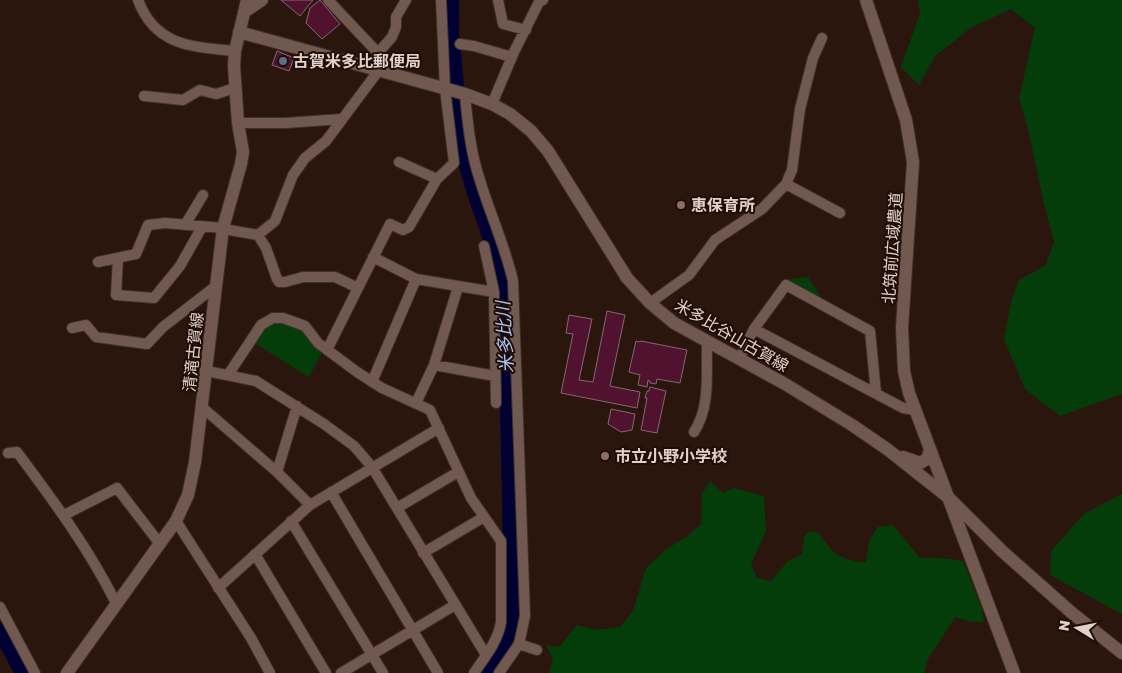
<svg xmlns="http://www.w3.org/2000/svg" width="1122" height="673" font-family="'Golos Text','Noto Sans JP',sans-serif">
<rect width="100%" height="100%" fill="#2b160e"/>
<path fill="#053d0a" d="M918,0H1122V394L1060,416L1025,389L1004,339L1011,302L1019,280L1045,266L1054,242L1043,200L1029,133L1019,98L1035,28L1011,9L972,27L935,56L919,85L901,67L920,14Z
M808,277L823,300L785,281L791,279Z
M275,321L304,329L322,352L309,377L253,342L265,325Z
M710,481L723,493L734,488L764,496L766,531L751,564L757,578L771,581L787,562L802,554L804,537L810,531L819,533C832,554 841,561 866,562L869,541L878,527L893,525L920,558H940L963,561L982,609L984,622H972L955,617L928,659L924,673H549L553,658L546,645L559,647L577,625L596,630L620,627L633,611L646,568L665,550L686,537L701,524L702,494Z
M1122,494V614L1050,575L1051,551L1084,514Z"/>
<g fill="none" stroke-linecap="round" stroke-linejoin="round">
<path stroke="#000132" stroke-width="16" d="M451,0V33L458,107L466,162L475,193L495,250L502,275L506,305L511,545L510,579L513,615L507,635L498,657L485,673
M0,630L23,673"/>
</g>
<path fill="#511230" stroke="#836871" d="M281,0H313L300,16Z
M320,0L340,24L322,39L306,23L310,8Z
M277,51L294,58L289,71L272,65Z
M607,311L625,315L610,386L640,392L637,408L561,393L573,334L566,333L569,315L592,319L579,380L593,382Z
M636,341L640,342L641,341L687,350L680,383L657,379L656,384L650,383V381L648,380L647,387L638,385L640,375L629,372Z
M650,387L666,391L657,433L641,430L647,398H645L647,391H649Z
M611,409L635,414L632,430L621,432L608,424Z"/>
<g fill="none" stroke-linecap="round" stroke-linejoin="round">
<g stroke="#40302d" stroke-width="12">
<path id="street" d="M138,0C155,46 192,47 235,51
M498,0L503,24L526,30
M460,44L474,46L512,57
M378,53L392,37L396,27V17L406,0
M465,94C467,117 469,140 475,163C485,203 504,241 513,281L525,616L519,644L499,673
M144,96L183,100L200,90L216,94L235,88
M492,104L514,52L539,2L543,0
M238,123H285L342,119
M399,162L437,179
M786,184L840,213
M185,225L203,195
M258,235L266,248L277,279L279,282H285L303,277H335L358,288
M484,246L494,292L496,403
M373,257L416,279L494,292
M118,258L116,295L154,298L180,266L202,227
M98,262L136,254L148,225L165,223L223,228L229,230L258,235L275,221L293,175L305,158L326,141L379,70L380,61L378,53L328,0
M650,303L689,275L715,240L762,209L786,184L792,170L800,109L813,58L822,38
M72,328L86,325L96,337L147,344L163,327L216,286
M754,329L903,408L915,410
M327,350L390,224L403,230L409,227L437,179L454,163L445,89L441,0
M739,359L754,329L786,285L870,331L876,393
M434,365L495,376
M207,371L256,381L324,424L354,446L372,467L486,655
M228,375L261,325L273,318H283L305,326L318,343L357,372L382,388L430,410L471,498L501,541V622C498,641 485,657 474,673
M372,382L416,279
M416,403L434,365L458,287
M203,408L277,472L310,505
M694,432C711,406 706,372 707,342
M8,453L17,452C53,500 89,549 116,603
M277,472L297,406
M331,492L438,673
M397,508L458,472
M64,515L117,488L160,544
M176,521L251,638L270,673
M291,521L383,673
M423,553L484,517
M255,554L326,673
M218,588L310,505L439,428
M0,607L35,673
M519,644L537,650
M341,673L455,605"/>
</g>
<g stroke="#40302d" stroke-width="14">
<path id="secondary" d="M866,0L906,120L913,162L902,328L904,371L909,393L1014,673
M244,12L262,0
M239,32L465,94L492,104L510,114L531,131L548,151L627,278L650,303L674,323L785,384L852,425L887,449L949,498L1002,551L1072,613L1122,653
M903,457L920,463L927,459L930,450
M67,673L176,521L188,495L195,462L223,228L241,164L243,152L238,123L234,66L235,51L247,0"/>
</g>
<use href="#street" stroke="#72594f" stroke-width="10"/>
<use href="#secondary" stroke="#72594f" stroke-width="12"/>
</g>
<circle fill="#5c6f8a" stroke="#210d06" stroke-width="2" cx="283" cy="61" r="5"/>
<g fill="#8d6e63" stroke="#210d06" stroke-width="2">
<circle cx="681" cy="205" r="5"/>
<circle cx="605" cy="456" r="5"/>
</g>
<g text-anchor="middle" stroke-width="4" stroke-linejoin="round" paint-order="stroke">
<g font-size="16" font-weight="bold" fill="#e0d1cb" stroke="#210d06" text-anchor="start">
<text x="293" y="67">古賀米多比郵便局</text>
<text x="691" y="211">恵保育所</text>
<text x="615" y="462">市立小野小学校</text>
</g>
<g font-size="16" fill="#e0d1cb" stroke="#210d06">
<text transform="translate(892 248) rotate(-86)" y="6">北筑前広域農道</text>
<text transform="translate(732 335) rotate(30)" y="6">米多比谷山古賀線</text>
<text transform="translate(193 352) rotate(-84)" y="6">清滝古賀線</text>
</g>
<g font-size="18" font-style="italic" fill="#a8c3f6" stroke="#210d06">
<text transform="translate(505 337) rotate(-93)" y="6">米多比川</text>
</g>
</g>
<g transform="translate(1077 628) rotate(280)" stroke="#210d06" stroke-width="4" paint-order="stroke">
<path d="M0-4L9 19L0 12L-9 19Z" fill="#e0d1cb"/>
<text y="-8" font-size="14" font-weight="bold" text-anchor="middle" fill="#e0d1cb">N</text>
</g>
</svg>
